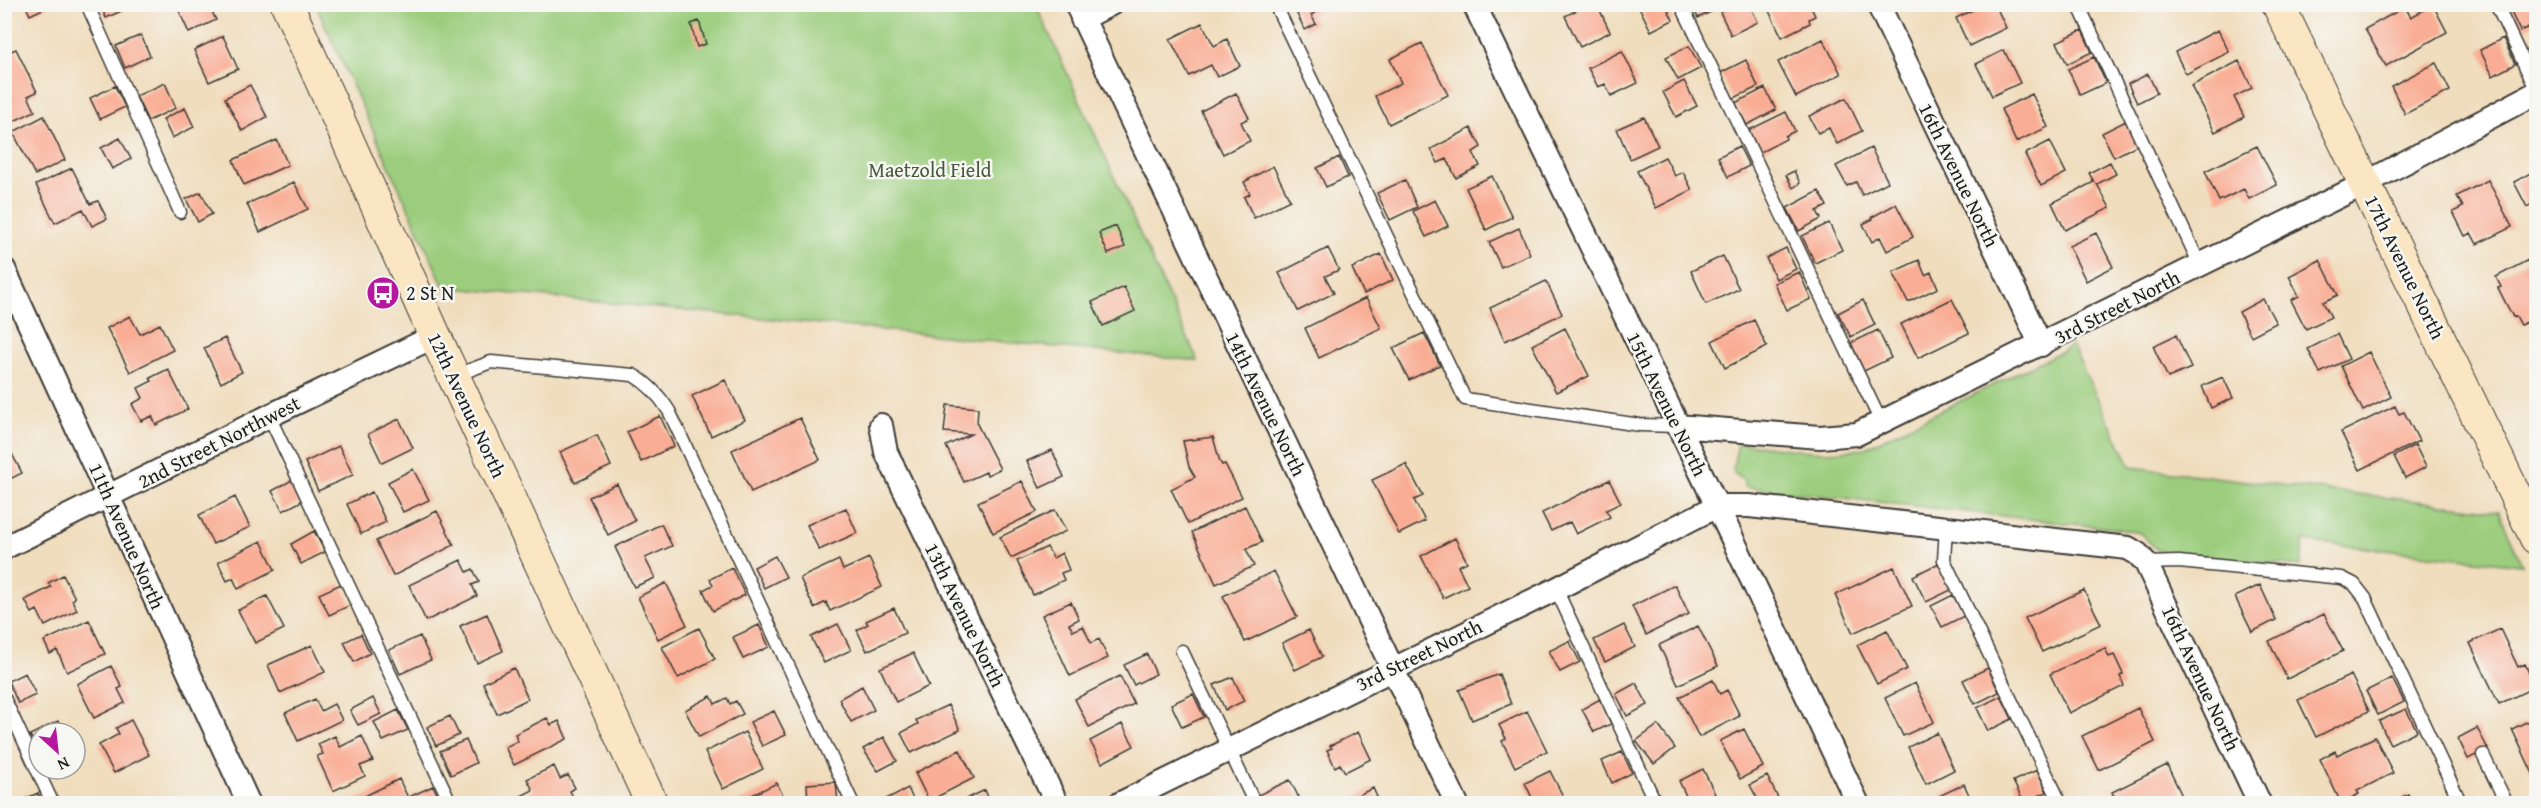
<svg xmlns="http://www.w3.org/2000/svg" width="2541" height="808" font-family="'Gentium Book Plus',serif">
<rect width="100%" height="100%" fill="#f6f6f2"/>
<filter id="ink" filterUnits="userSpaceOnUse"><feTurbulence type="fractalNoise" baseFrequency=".0167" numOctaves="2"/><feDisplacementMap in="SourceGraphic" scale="12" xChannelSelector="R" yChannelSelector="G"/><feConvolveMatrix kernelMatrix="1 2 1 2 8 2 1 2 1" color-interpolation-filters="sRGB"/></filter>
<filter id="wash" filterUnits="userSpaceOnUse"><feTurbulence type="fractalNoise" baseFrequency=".008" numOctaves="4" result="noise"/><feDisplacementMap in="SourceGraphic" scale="24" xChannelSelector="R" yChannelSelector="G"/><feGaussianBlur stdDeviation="1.35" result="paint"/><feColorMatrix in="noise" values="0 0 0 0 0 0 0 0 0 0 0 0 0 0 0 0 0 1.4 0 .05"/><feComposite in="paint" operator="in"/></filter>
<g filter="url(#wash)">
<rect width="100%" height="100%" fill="#f0ddbd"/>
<path fill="#9bcd7d" stroke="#5c744c" stroke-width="1.5" d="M316,5H1036L1198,361L444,287Z
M2072,346L2131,467L2499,511L2522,565L2303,541L2301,566L2158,551L2140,533L2127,530L1745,487L1743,480L1734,473L1733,467L1738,443C1780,447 1824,457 1865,448Z"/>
<g id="blocks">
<path fill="#f9ad94" d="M25,4H53L30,15Z
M100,4H129L130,7L106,18Z
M176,4H208L216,20L189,33Z
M1292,4H1323L1325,7L1311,15L1316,24L1305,30Z
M1589,4H1597L1610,32L1580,47L1565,16Z
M1665,4L1673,20L1651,31L1638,5Z
M1692,4H1720L1721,7L1698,18Z
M1734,4H1749L1758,22L1731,35L1720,12Z
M1985,4H1995L2006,28L1969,46L1956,18Z
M2507,4H2533L2536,12V24L2520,31Z
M1766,5H1810L1815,16L1809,19L1810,23L1782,37Z
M2433,5L2447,32L2386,66L2365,29L2405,7L2411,17Z
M699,21L706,44L697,47L691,24Z
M1202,23L1214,46L1227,39L1240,66L1217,77L1211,65L1189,76L1170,39Z
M2082,30L2092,52L2067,64L2057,42Z
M2218,30L2229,52L2186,74L2175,52Z
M141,35L150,56L125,68L116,46Z
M223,36L238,69L209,82L194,50Z
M2503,38L2515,64L2493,76L2480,50Z
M1823,39L1841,74L1796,97L1778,62Z
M1422,43L1448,95L1389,124L1375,96L1401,83L1390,59Z
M1689,46L1701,68L1678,80L1666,57Z
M16,49L37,92L28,96L35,111L12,122L4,106V54Z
M2004,50L2020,83L1992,96L1976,64Z
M1622,51L1638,83L1611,96L1605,84L1598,87L1588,68Z
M2094,57L2106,83L2080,95L2068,69Z
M1746,60L1758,87L1732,99L1720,73Z
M2239,61L2252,88L2234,97L2244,117L2215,132L2191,86Z
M2436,63L2450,91L2405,114L2391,86Z
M2148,74L2157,93L2137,103L2128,84Z
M1684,81L1697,106L1676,117L1663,92Z
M165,83L176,108L148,121L136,96Z
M250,85L267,117L242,131L225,98Z
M115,86L125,107L100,119L90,98Z
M1765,88L1776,110L1747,125L1735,103Z
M1236,93L1249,118L1241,122L1250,141L1223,154L1201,111Z
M2032,94L2048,127L2016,142L2001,109Z
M1846,98L1862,131L1837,144L1829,128L1818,133L1809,116Z
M185,108L194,127L172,138L163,119Z
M1786,112L1795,131L1785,136L1786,139L1759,153L1749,130Z
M44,116L65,160L35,175L13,132Z
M1644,117L1658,146L1630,159L1617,129Z
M2126,121L2137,145L2114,157L2102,133Z
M1471,128L1481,147L1473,152L1480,166L1456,178L1447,159L1438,163L1431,149Z
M120,138L131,159L112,169L101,148Z
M277,140L288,165L244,185L233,160Z
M2050,141L2066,173L2041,186L2025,154Z
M1739,146L1749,166L1728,177L1718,157Z
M2257,146L2277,185L2249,199L2244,189L2219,201L2205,171Z
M1871,148L1888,182L1862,195L1856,182L1847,186L1836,166Z
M1339,157L1348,177L1326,187L1317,168Z
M1665,157L1675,176L1683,172L1692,190L1656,208L1637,171Z
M2110,162L2116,174L2097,184L2110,208L2065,230L2052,203L2094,182L2089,173Z
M1273,166L1290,200L1254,218L1244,197L1250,194L1244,182Z
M72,168L90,204L98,201L107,219L92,226L83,209L55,223L36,185Z
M2536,170V202L2527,207L2514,182Z
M1794,171L1800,183L1793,188L1786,175Z
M1492,176L1512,217L1486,230L1466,188Z
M1405,180L1417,207L1390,220L1377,193Z
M2488,180L2512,227L2477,244L2471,233L2465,236L2453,212L2463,207L2457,196Z
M294,182L308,209L260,232L247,204Z
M1819,191L1827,206L1817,211L1821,219L1799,231L1787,208Z
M201,192L212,214L198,222L186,199Z
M1435,200L1448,226L1426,237L1413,211Z
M1896,204L1913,237L1887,251L1880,237L1872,242L1863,224L1873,219L1872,217Z
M1829,223L1842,250L1815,263L1802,236Z
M1116,226L1125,247L1108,254L1099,233Z
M1519,228L1530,254L1501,267L1489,242Z
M2096,233L2113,267L2086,281L2069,246Z
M1328,248L1339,270L1325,276L1334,293L1298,311L1279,273Z
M1786,248L1796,269L1776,279L1766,258Z
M1381,254L1393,280L1364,294L1352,268Z
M1723,256L1739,289L1706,304L1691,271Z
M1919,260L1925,275L1931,272L1938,288L1908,302L1893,272Z
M2320,260L2338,295L2323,302L2331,317L2306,329L2291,300L2299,296L2289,276Z
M2528,260L2536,277V317L2521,325L2516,316L2513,317L2498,288L2501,287L2496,277Z
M1799,272L1811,299L1787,310L1774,283Z
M1546,281L1562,314L1505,341L1490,308Z
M1124,287L1135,311L1103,326L1092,302Z
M1366,298L1381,328L1319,358L1305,328Z
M1952,299L1969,333L1918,358L1901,324Z
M2263,299L2276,323L2251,336L2239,312Z
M1863,300L1875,325L1851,337L1838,313Z
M130,316L140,334L160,324L173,350L130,372L107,328Z
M1754,320L1767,347L1725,368L1712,341Z
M1565,328L1589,376L1556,392L1532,345Z
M1878,330L1891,358L1864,371L1851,343Z
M1424,333L1440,365L1409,380L1393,348Z
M2337,334L2349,359L2320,373L2308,349Z
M2176,335L2191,368L2168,378L2153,346Z
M225,338L242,372L221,383L204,348Z
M2369,352L2391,397L2363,411L2341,366Z
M168,369L188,409L156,425L152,416L141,421L132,404L143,398L138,388L152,381L150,378Z
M2223,377L2233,398L2211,408L2202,386Z
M725,380L745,420L711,436L692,396Z
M947,405L978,408L977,424L1000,469L987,475L986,472L964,482L946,446L971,434L944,432Z
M2395,406L2399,414L2404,412L2419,441L2360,470L2341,432Z
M660,416L674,446L641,462L627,432Z
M800,418L820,460L751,492L732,450Z
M399,419L413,448L382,463L368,434Z
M597,435L611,466L575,483L560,452Z
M1213,437L1220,462L1222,465L1225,464L1242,497L1188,524L1171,489L1195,477L1189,467L1183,441Z
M4,439L22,473L4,482Z
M2415,445L2426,467L2405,478L2394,456Z
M339,446L353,475L318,491L305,462Z
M1052,450L1064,477L1040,488L1027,461Z
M1406,464L1423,496L1414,500L1425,521L1399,534L1372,480Z
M413,469L429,500L403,512L388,482Z
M292,480L302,501L283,511L272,491Z
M1609,480L1621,503L1606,510L1610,517L1576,534L1570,522L1551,531L1542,513Z
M1022,481L1037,512L993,533L978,502Z
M617,484L635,521L608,535L589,497Z
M372,492L386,522L361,534L347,504Z
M235,497L250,527L213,544L199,515Z
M1245,506L1262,542L1246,549L1254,566L1216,584L1192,532Z
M846,508L857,533L819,550L807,525Z
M1055,510L1066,531L1011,558L1000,537Z
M437,511L454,545L393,576L376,541Z
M661,524L672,546L645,558L655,578L634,587L615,547Z
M314,531L325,552L301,564L291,544Z
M1455,538L1467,562L1458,566L1468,586L1443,598L1421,556Z
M261,541L275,570L238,589L233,578L227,581L218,562Z
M1047,547L1053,558L1062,553L1069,570L1061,573L1064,580L1033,595L1017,561Z
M775,556L786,577L764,588L754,567Z
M869,558L882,587L830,611L826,602L814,608L800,578L839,560L843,570Z
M461,560L467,572L473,569L479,582L472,585L477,596L426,621L409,585Z
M1939,563L1951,590L1926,602L1913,576Z
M1894,567L1912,606L1853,633L1835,595Z
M732,568L745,595L713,611L703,590L713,585L710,579Z
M1274,571L1297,617L1245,642L1223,596Z
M63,575L75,598L72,600L77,610L45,626L37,610L32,613L25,600L51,587L48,583Z
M666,583L687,625L658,639L638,597Z
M341,584L351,605L329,615L319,594Z
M1675,585L1689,614L1646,635L1632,606Z
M2260,585L2276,620L2252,632L2235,597Z
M2084,590L2101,624L2042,652L2025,618Z
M1953,595L1964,616L1942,627L1931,606Z
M267,596L284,629L255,643L238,610Z
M1071,602L1079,619L1069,624L1073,631L1083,626L1091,643L1099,639L1108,658L1070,676L1042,615Z
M894,608L905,633L867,651L857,630L868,624L866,621Z
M487,614L503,651L477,663L460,626Z
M2324,614L2343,651L2287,679L2269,641Z
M89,620L105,654L67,672L57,650L50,654L44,641Z
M838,624L851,650L824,663L811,637Z
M759,625L769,647L743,659L733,637Z
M1624,625L1635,647L1605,662L1594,640Z
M1698,626L1718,666L1678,685L1659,645Z
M699,628L715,659L678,678L662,647Z
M2500,629L2518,667L2525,664L2535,687L2499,704L2470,643Z
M1309,630L1322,657L1295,670L1282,643Z
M1887,630L1907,669L1877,684L1857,645Z
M361,634L370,653L354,662L344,642Z
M420,636L431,660L400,674L389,650Z
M1569,641L1580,662L1560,672L1549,651Z
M312,645L325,672L280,693L268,665Z
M2105,648L2109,657L2114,655L2123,674L2120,676L2124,686L2069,713L2050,674Z
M913,653L929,686L896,702L880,668Z
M1147,654L1156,674L1134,685L1124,665Z
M111,666L122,687L118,689L125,703L94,718L77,684Z
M514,668L528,699L497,714L483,683Z
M1988,668L1999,692L1975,704L1963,680Z
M25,673L36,695L18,703L8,681Z
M1499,674L1511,704L1472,720L1459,690Z
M2351,675L2369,711L2316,737L2298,700Z
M1120,676L1134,704L1089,727L1075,699Z
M1233,677L1244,701L1225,710L1214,685Z
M2392,678L2404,702L2378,715L2366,691Z
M1713,680L1720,694L1727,690L1740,716L1699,737L1679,697Z
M1636,683L1648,705L1627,716L1616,694Z
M1915,683L1934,722L1903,736L1885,698Z
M862,686L874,710L851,722L839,699Z
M1193,694L1204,717L1182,727L1171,704Z
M711,696L715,704L727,698L730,704L736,701L743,714L699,737L685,710Z
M2001,696L2012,719L1988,731L1977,708Z
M373,698L381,714L358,725L350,710Z
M315,699L321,711L334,704L342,720L298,741L285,713Z
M1600,699L1611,724L1594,732L1582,709Z
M948,705L960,730L911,753L901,733L918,724L916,720Z
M2138,708L2155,742L2099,770L2082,736Z
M2406,709L2417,731L2390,744L2379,721Z
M398,710L408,730L383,741L374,722Z
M774,711L786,735L762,746L750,722Z
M1527,711L1547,751L1515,767L1502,741L1506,739L1499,725Z
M450,716L459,735L436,746L427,727Z
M2536,717V780L2512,729Z
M547,718L551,725L559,721L567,739L514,765L505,747L518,741L515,734Z
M131,720L149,755L114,773L99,745L119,734L116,728Z
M58,721L63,733H39V755L30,735Z
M1122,724L1134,746L1102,763L1090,741Z
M1658,725L1675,748L1654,764L1636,741Z
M2477,728L2488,749L2468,759L2458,738Z
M1744,729L1763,767L1740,779L1720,741Z
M745,732L763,769L723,789L705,752Z
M1358,732L1371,759L1345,772L1340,764L1335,767L1327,750L1332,748L1330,746Z
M1937,733L1954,770L1926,784L1908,747Z
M335,736L340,747L362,736L373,761L360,766L365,776L333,791L317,756L323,754L318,744Z
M884,737L897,761L878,771L863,749Z
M2375,737L2393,773L2357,791L2359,794L2341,803L2320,759L2335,751L2337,755Z
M466,740L476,763L451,775L440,751Z
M960,750L974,778L929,801L915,773Z
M1622,752L1632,773L1612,783L1602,761Z
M2167,765L2186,804H2118L2112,792Z
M554,766L560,779L568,775L575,788L570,791L575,801L570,804H523L519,797L533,790L527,779Z
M1703,769L1715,794L1690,804L1679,781Z
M2037,770L2047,792L2024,803L2013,781Z
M1550,771L1567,804H1535L1525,783Z
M1767,776L1781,804H1747L1757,798L1750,785Z
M399,779L411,804H349Z
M1290,780L1302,804H1262L1258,795Z
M836,782L838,804H808L807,784Z
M777,783L787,804H733Z
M1964,784L1973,804H1935L1933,799Z
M433,786L442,804H415L411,796Z
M908,788L915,804H888L886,799Z
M1373,788L1380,804H1347L1346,801Z
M985,790L991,804H956Z
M38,793L42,804H27L25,799Z
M2408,794L2413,804H2389Z"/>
</g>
</g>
<g filter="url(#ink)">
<use href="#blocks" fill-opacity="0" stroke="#3c3934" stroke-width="1.5"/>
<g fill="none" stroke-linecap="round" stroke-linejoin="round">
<g stroke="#3c3934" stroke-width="15">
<path id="lane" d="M87,4L180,212
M1275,4L1465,399L1640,425L1677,426
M1681,4L1882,424
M2078,4L2200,265
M2496,4L2536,89
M454,376L491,362L633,375C649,384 659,395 669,411L853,804
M269,416L451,804
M1946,529L1944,560L2061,804
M2146,563L2179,562L2342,578L2354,584L2365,598L2461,804
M1556,589L1656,804
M1182,651L1255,804
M4,698L53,804
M2483,755L2507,804"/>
</g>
<g stroke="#3c3934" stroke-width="26">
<path id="street" d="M1076,4L1457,804
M1474,4L1717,506L1858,804
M1878,4L2041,345
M1082,19L1111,4
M4,269L249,804
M881,425L886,452L1057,804
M1677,426L1820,437L1857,434L2364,184L2536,93
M4,548L269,416L435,336
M1119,804L1556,589L1717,506H1749L2128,548L2138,554L2146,563L2260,804"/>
</g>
<g stroke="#3c3934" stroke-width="34">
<path id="secondary" d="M287,4L435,336L652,804
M2278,4L2536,538"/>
</g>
<use href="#lane" stroke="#fff" stroke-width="12"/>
<use href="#street" stroke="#fff" stroke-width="22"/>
<use href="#secondary" stroke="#fbe6c4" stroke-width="32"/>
</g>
</g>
<defs>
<g id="bus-disc" transform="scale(1.725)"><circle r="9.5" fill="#b5179e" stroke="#f6f6f2"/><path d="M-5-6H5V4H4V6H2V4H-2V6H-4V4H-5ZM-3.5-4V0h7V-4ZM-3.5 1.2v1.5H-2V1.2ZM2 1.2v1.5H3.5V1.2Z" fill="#fff"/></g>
</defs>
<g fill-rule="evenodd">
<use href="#bus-disc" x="383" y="293"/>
</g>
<g text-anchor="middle" stroke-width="5" stroke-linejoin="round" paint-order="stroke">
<g font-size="20" fill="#485a3e" stroke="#f6f6f2">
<text x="930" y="177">Maetzold Field</text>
</g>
<g font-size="20" fill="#1c1c1c" stroke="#f6f6f2">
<text transform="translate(1959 175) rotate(64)" y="7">16th Avenue North</text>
<text transform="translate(2405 267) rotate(64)" y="7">17th Avenue North</text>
<text transform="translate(2117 307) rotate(-27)" y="7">3rd Street North</text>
<text transform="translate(1266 404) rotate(64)" y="7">14th Avenue North</text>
<text transform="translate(1667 404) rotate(64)" y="7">15th Avenue North</text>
<text transform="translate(467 405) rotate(65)" y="7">12th Avenue North</text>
<text transform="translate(219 442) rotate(-27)" y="7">2nd Street Northwest</text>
<text transform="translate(127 536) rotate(66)" y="7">11th Avenue North</text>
<text transform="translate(965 615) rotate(64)" y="7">13th Avenue North</text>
<text transform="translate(1419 655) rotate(-26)" y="7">3rd Street North</text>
<text transform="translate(2201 678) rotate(65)" y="7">16th Avenue North</text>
</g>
<g font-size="20" fill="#1c1c1c" stroke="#f6f6f2" text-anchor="start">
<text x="406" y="300">2 St N</text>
</g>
</g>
<rect width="2541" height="808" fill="none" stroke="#f6f6f2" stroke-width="24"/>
<g transform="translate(57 751) rotate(153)"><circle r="28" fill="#f6f6f2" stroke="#9f9f9c" stroke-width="1.5"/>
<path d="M0-4.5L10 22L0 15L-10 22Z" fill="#b5179e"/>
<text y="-9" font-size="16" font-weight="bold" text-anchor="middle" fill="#1c1c1c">N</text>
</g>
</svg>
